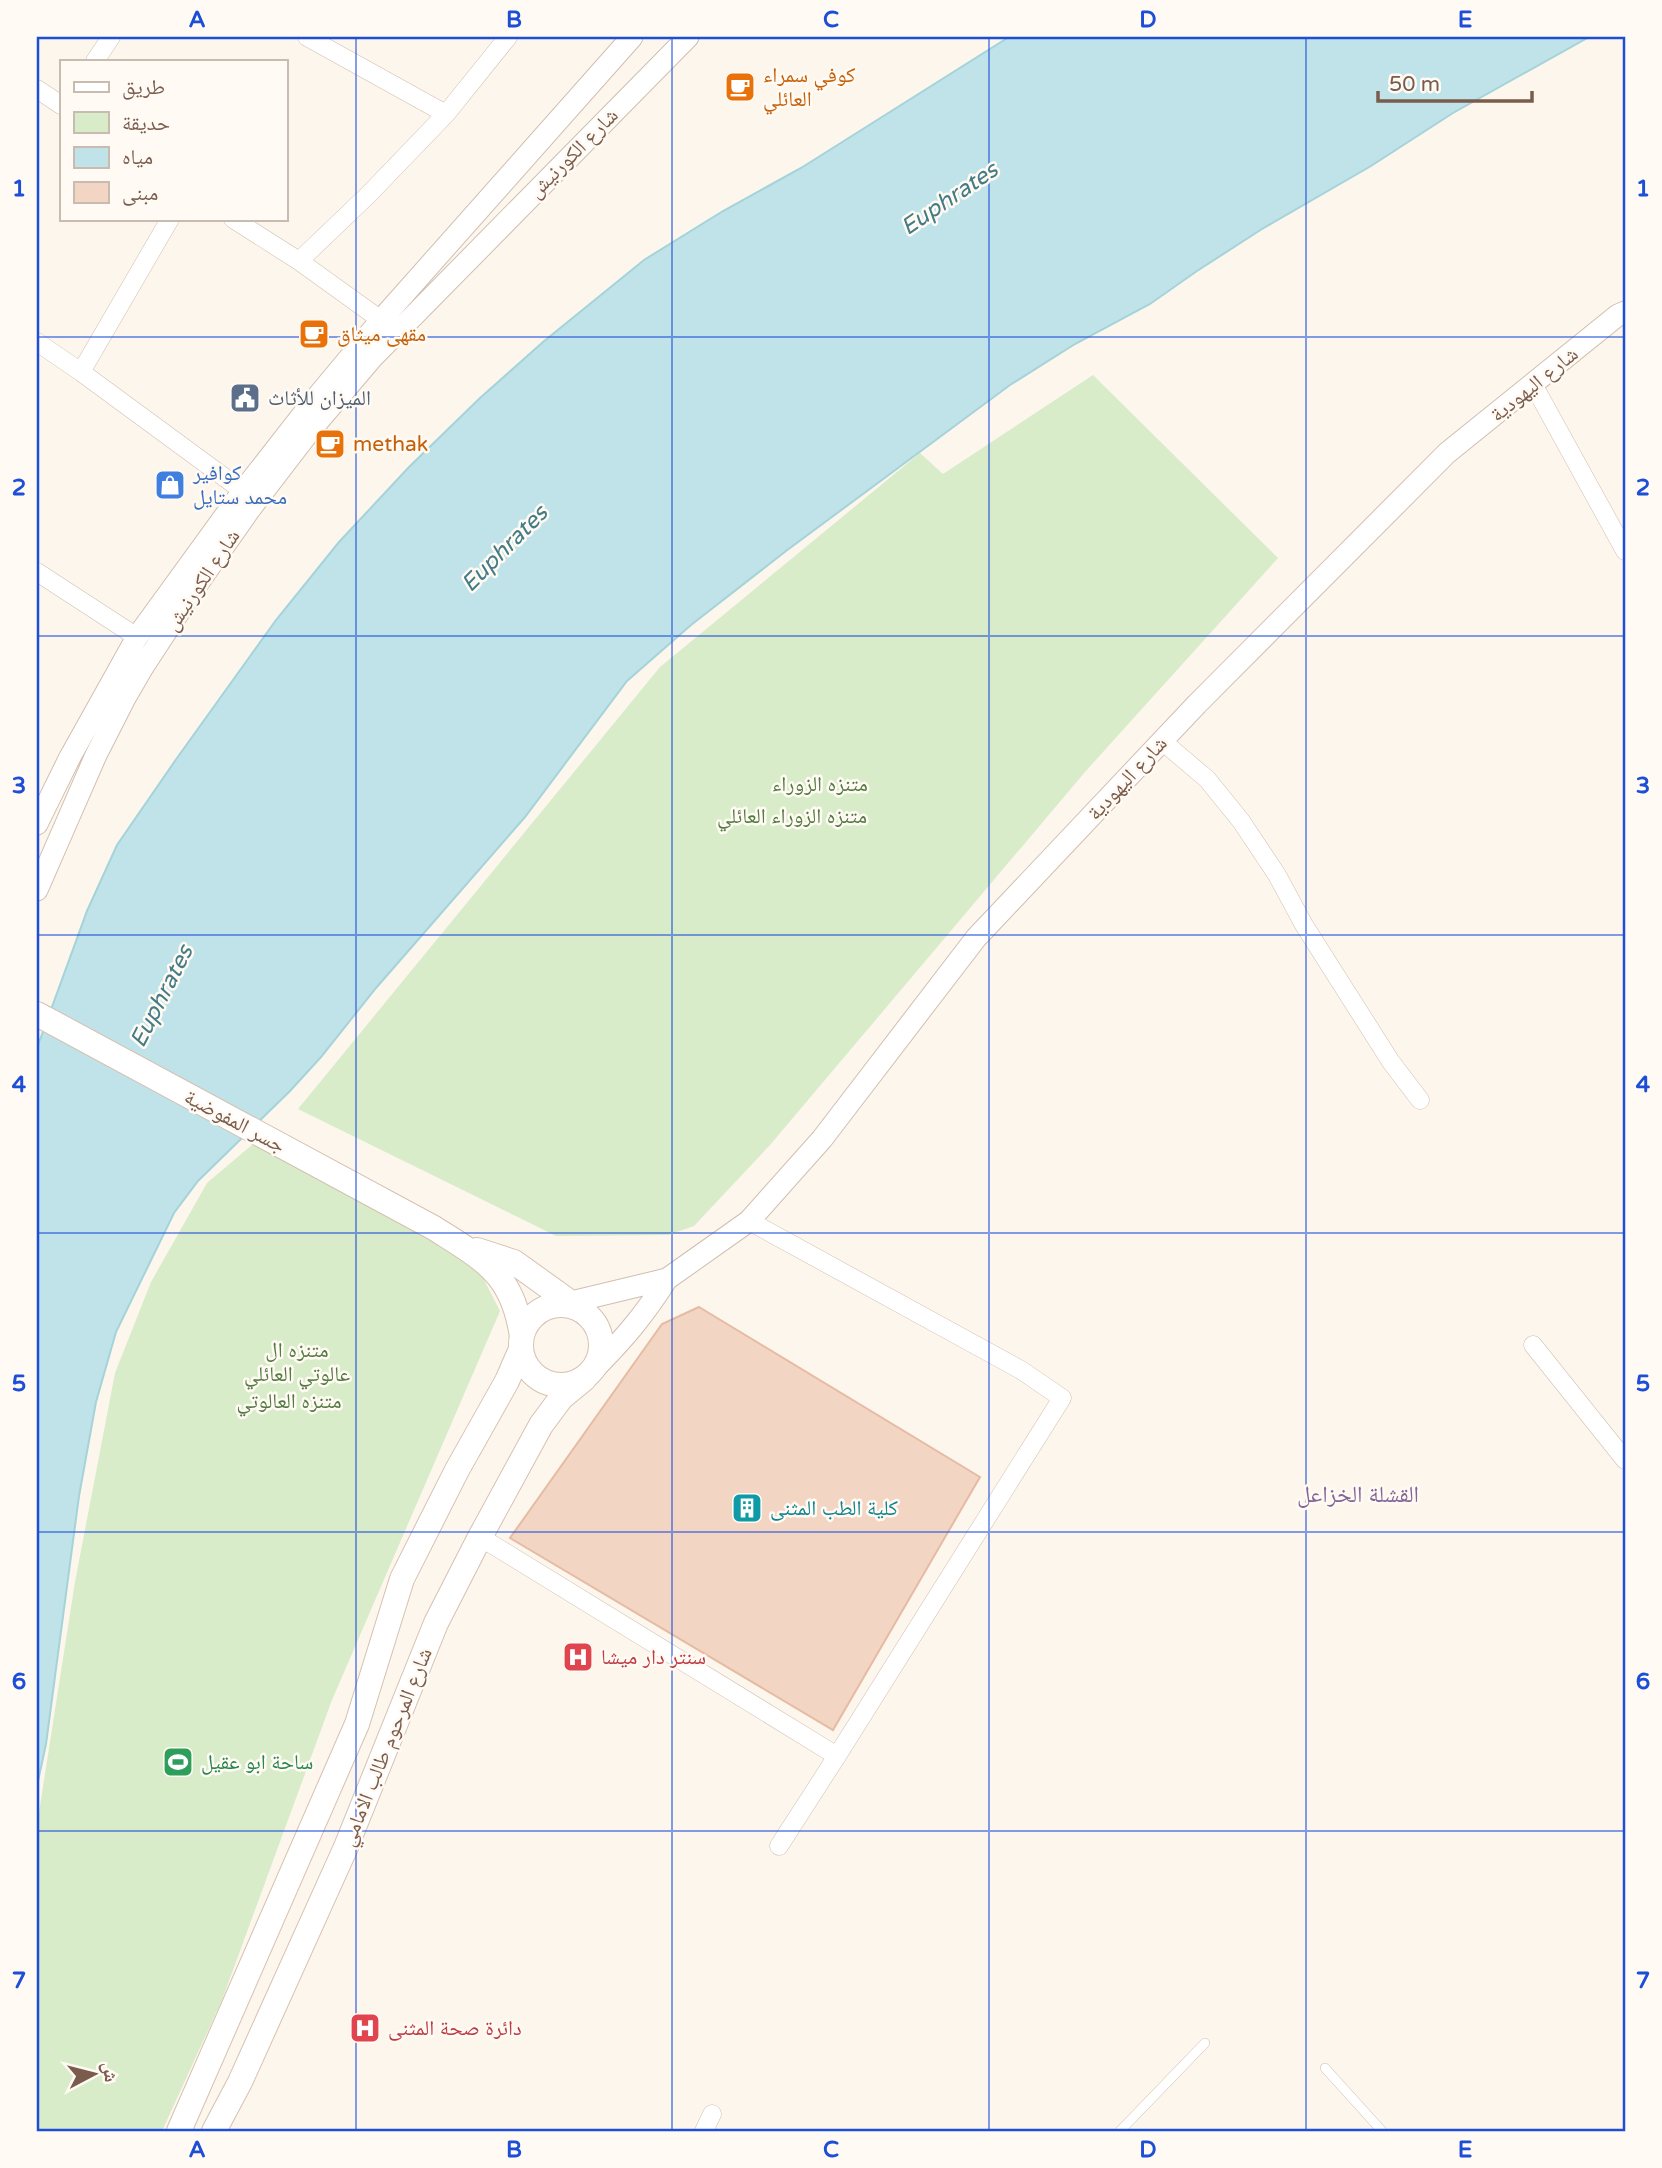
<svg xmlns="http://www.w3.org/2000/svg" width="1662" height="2168" font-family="'Varela Round','Noto Naskh Arabic',sans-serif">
<rect width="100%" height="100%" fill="#fdf6ec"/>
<path fill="#d8ecc9" d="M1093,375L1278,558L1085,772L770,1145L694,1226L668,1235L556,1236L298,1109L660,667L920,453L943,474Z
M253,1144L473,1258L500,1311L332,1700L222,2000L162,2131H37V1825L75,1582L115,1373L151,1282L207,1183Z"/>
<path fill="#bfe3e8" stroke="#a5d3da" stroke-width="2" d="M1009,37H1589L1453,113L1371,166L1262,229L1197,271L1150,304L1075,344L1010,385L786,551L691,625L627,681L525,817L376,988L321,1057L290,1091L198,1181L174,1213L116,1332L96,1402L79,1496L46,1744L37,1786V1048L87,911L117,845L177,758L276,620L339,542L409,467L480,398L543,342L644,260L723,211L801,168Z"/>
<path fill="#f3d5c3" stroke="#e6bba3" stroke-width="2" d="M699,1307L980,1477L833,1730L510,1538L662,1324Z"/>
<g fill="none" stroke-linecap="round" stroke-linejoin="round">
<g stroke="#d1beb0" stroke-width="10">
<path id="service" d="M1325,2068L1382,2131
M1120,2131L1205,2043"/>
</g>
<g stroke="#d1beb0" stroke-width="19">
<path id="minor" d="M307,37L446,114
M95,61L111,37
M37,89L61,105
M233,219L299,261L381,320
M299,261L369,194L446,114L508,37
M37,342L81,372L243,491
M81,372L170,219
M1533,384L1625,551
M37,572L137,637
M1162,741L1207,779L1241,821L1277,875L1304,925L1391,1062L1420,1100
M1533,1345L1625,1460
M480,1537L837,1756L1062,1398L1021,1370L749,1221
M779,1846L837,1756
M704,2131L712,2114"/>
</g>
<g stroke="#d1beb0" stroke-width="23">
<path id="tertiary" d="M37,824L70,757L137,637L243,491L311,404L381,320L632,37
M37,890L96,755L125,698L143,667L194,589L250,509L309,432L372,358L688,37
M559,1305L667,1279L749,1221L822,1139L976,938L1197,704L1447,453L1618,315L1625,312
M594,1369C624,1339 645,1314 667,1279"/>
</g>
<g stroke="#d6c0b0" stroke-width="26">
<path id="secondary" d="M37,1014L434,1228C484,1260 513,1273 522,1337
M477,1250L514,1262L578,1308
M521 1345a40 40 0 1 1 80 0a40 40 0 1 1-80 0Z
M179,2131L357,1724L402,1579L457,1470L507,1381L521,1349
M214,2131L240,2082L346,1847L436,1623L480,1537L541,1425L561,1398L584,1379"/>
</g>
<use href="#service" stroke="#fff" stroke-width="9"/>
<use href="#minor" stroke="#fff" stroke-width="18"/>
<use href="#tertiary" stroke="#fff" stroke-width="21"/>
<use href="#secondary" stroke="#fff" stroke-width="24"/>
</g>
<path fill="none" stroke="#1d4ed8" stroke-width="2" stroke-opacity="0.55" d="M356,37V2131M672,37V2131M989,37V2131M1306,37V2131M37,337H1625M37,636H1625M37,935H1625M37,1233H1625M37,1532H1625M37,1831H1625"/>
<defs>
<g id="cafe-square" transform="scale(1.575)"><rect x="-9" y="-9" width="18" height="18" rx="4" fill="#e8710a" stroke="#fffaf3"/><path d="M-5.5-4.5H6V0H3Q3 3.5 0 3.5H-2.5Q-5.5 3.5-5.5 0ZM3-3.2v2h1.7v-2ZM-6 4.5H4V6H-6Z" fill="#fff"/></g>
<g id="civic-square" transform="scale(1.575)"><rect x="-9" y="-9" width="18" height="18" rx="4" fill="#5c6f8a" stroke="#fffaf3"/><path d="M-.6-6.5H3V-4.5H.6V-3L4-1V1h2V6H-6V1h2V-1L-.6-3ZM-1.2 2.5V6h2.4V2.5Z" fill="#fff"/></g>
<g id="shop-square" transform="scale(1.575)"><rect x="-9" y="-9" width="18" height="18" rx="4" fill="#3f7fe0" stroke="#fffaf3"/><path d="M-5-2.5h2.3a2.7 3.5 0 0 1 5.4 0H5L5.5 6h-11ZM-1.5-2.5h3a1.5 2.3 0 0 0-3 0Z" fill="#fff"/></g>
<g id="building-square" transform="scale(1.575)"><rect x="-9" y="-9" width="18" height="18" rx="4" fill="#0f9aa8" stroke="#fffaf3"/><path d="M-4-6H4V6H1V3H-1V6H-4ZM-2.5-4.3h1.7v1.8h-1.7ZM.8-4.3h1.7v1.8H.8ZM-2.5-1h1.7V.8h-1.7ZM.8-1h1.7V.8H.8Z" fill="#fff"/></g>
<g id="hospital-square" transform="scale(1.575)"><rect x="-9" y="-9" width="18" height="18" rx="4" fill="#e0444e" stroke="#fffaf3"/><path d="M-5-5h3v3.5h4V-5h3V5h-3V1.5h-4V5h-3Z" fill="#fff"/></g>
<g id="stadium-square" transform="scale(1.575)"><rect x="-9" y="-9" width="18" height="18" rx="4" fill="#2e9e5b" stroke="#fffaf3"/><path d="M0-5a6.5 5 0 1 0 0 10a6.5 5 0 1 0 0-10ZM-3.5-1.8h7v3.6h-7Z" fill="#fff"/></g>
</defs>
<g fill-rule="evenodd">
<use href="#cafe-square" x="740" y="87"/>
<use href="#cafe-square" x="314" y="334"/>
<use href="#civic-square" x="245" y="398"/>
<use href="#cafe-square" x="330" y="444"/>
<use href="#shop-square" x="170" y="485"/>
<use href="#building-square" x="747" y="1508"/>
<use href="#hospital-square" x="578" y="1657"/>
<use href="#stadium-square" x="178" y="1762"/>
<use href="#hospital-square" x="365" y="2028"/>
</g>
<g text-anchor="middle" stroke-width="5" stroke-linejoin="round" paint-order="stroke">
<g font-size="21" fill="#c56008" stroke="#fffaf3" text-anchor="start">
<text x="763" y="82">كوفي سمراء<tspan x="763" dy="24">العائلي</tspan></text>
<text x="337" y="341">مقهى ميثاق</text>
<text x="353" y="451">methak</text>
</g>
<g font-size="21" fill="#7a5c4d" stroke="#fffaf3">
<text transform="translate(573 153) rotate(-45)" y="7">شارع الكورنيش</text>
<text transform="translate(1534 384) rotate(-39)" y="7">شارع اليهودية</text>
<text transform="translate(202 580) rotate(-56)" y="7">شارع الكورنيش</text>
<text transform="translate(1127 778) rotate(-47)" y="7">شارع اليهودية</text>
<text transform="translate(235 1121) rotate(28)" y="7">جسر المفوضية</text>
<text transform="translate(386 1747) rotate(-68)" y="7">شارع المرحوم طالب الامامي</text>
</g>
<g font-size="21" fill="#4e5e75" stroke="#fffaf3" text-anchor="start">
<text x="268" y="405">الميزان للأثاث</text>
</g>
<g font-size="21" fill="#366cbe" stroke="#fffaf3" text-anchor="start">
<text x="193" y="480">كوافير<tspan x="193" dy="24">محمد ستايل</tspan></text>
</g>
<g font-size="21" fill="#537a41" stroke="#fffaf3">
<text x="820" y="791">متنزه الزوراء</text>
<text x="792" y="823">متنزه الزوراء العائلي</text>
<text x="297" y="1357">متنزه ال<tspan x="297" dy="24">عالوتي العائلي</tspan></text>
<text x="289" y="1408">متنزه العالوتي</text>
</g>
<g font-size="21" fill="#0d838f" stroke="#fffaf3" text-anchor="start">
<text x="770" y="1515">كلية الطب المثنى</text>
</g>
<g font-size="21" fill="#be3a42" stroke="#fffaf3" text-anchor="start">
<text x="601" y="1664">سنتر دار ميشا</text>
<text x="388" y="2035">دائرة صحة المثنى</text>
</g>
<g font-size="21" fill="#27864d" stroke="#fffaf3" text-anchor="start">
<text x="201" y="1769">ساحة ابو عقيل</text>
</g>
<g font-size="23" font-style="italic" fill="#437c86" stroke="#fffaf3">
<text transform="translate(949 198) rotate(-34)" y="8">Euphrates</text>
<text transform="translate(504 548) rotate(-45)" y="8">Euphrates</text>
<text transform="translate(161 996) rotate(-63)" y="8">Euphrates</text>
</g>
<g font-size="23" fill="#846695" stroke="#fffaf3">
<text x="1358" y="1502">القشلة الخزاعل</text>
</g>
</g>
<rect width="1662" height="2168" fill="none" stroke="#fffaf3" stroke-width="77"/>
<rect x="60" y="60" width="228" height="161" fill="#fffaf3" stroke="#cabbb1" stroke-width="2"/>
<rect x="74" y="82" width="35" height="10" fill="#ffffff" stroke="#cabbb1" stroke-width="2"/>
<text x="122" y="94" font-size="21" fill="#7a5c4d">طريق</text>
<rect x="74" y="112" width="35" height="21" fill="#d8ecc9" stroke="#cabbb1" stroke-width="2"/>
<text x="122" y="130" font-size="21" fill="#7a5c4d">حديقة</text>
<rect x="74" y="147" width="35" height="21" fill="#bfe3e8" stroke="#cabbb1" stroke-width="2"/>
<text x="122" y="164" font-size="21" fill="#7a5c4d">مياه</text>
<rect x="74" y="182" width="35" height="21" fill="#f3d5c3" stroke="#cabbb1" stroke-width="2"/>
<text x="122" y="200" font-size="21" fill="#7a5c4d">مبنى</text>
<g transform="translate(94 2074) rotate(83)" stroke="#fffaf3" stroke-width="5" paint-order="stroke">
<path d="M0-5L12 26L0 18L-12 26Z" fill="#7a5c4d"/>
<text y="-10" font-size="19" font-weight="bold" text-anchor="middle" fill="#7a5c4d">ش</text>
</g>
<path d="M1378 91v10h154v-10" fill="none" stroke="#7a5c4d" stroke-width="3.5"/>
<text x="1389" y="91" font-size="21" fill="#7a5c4d" stroke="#fffaf3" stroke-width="5" paint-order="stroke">50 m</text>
<rect x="38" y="38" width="1586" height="2092" fill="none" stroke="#1d4ed8" stroke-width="2.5"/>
<g font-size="23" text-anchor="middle" font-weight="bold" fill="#1d4ed8">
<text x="197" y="27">A</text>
<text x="514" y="27">B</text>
<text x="831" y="27">C</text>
<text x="1148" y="27">D</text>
<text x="1465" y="27">E</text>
<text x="19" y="196">1</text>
<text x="1643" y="196">1</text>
<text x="19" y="495">2</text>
<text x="1643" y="495">2</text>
<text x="19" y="793">3</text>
<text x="1643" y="793">3</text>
<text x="19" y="1092">4</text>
<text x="1643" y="1092">4</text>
<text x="19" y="1391">5</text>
<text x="1643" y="1391">5</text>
<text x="19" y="1689">6</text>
<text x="1643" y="1689">6</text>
<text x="19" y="1988">7</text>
<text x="1643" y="1988">7</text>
<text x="197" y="2157">A</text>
<text x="514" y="2157">B</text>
<text x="831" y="2157">C</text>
<text x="1148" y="2157">D</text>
<text x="1465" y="2157">E</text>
</g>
</svg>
